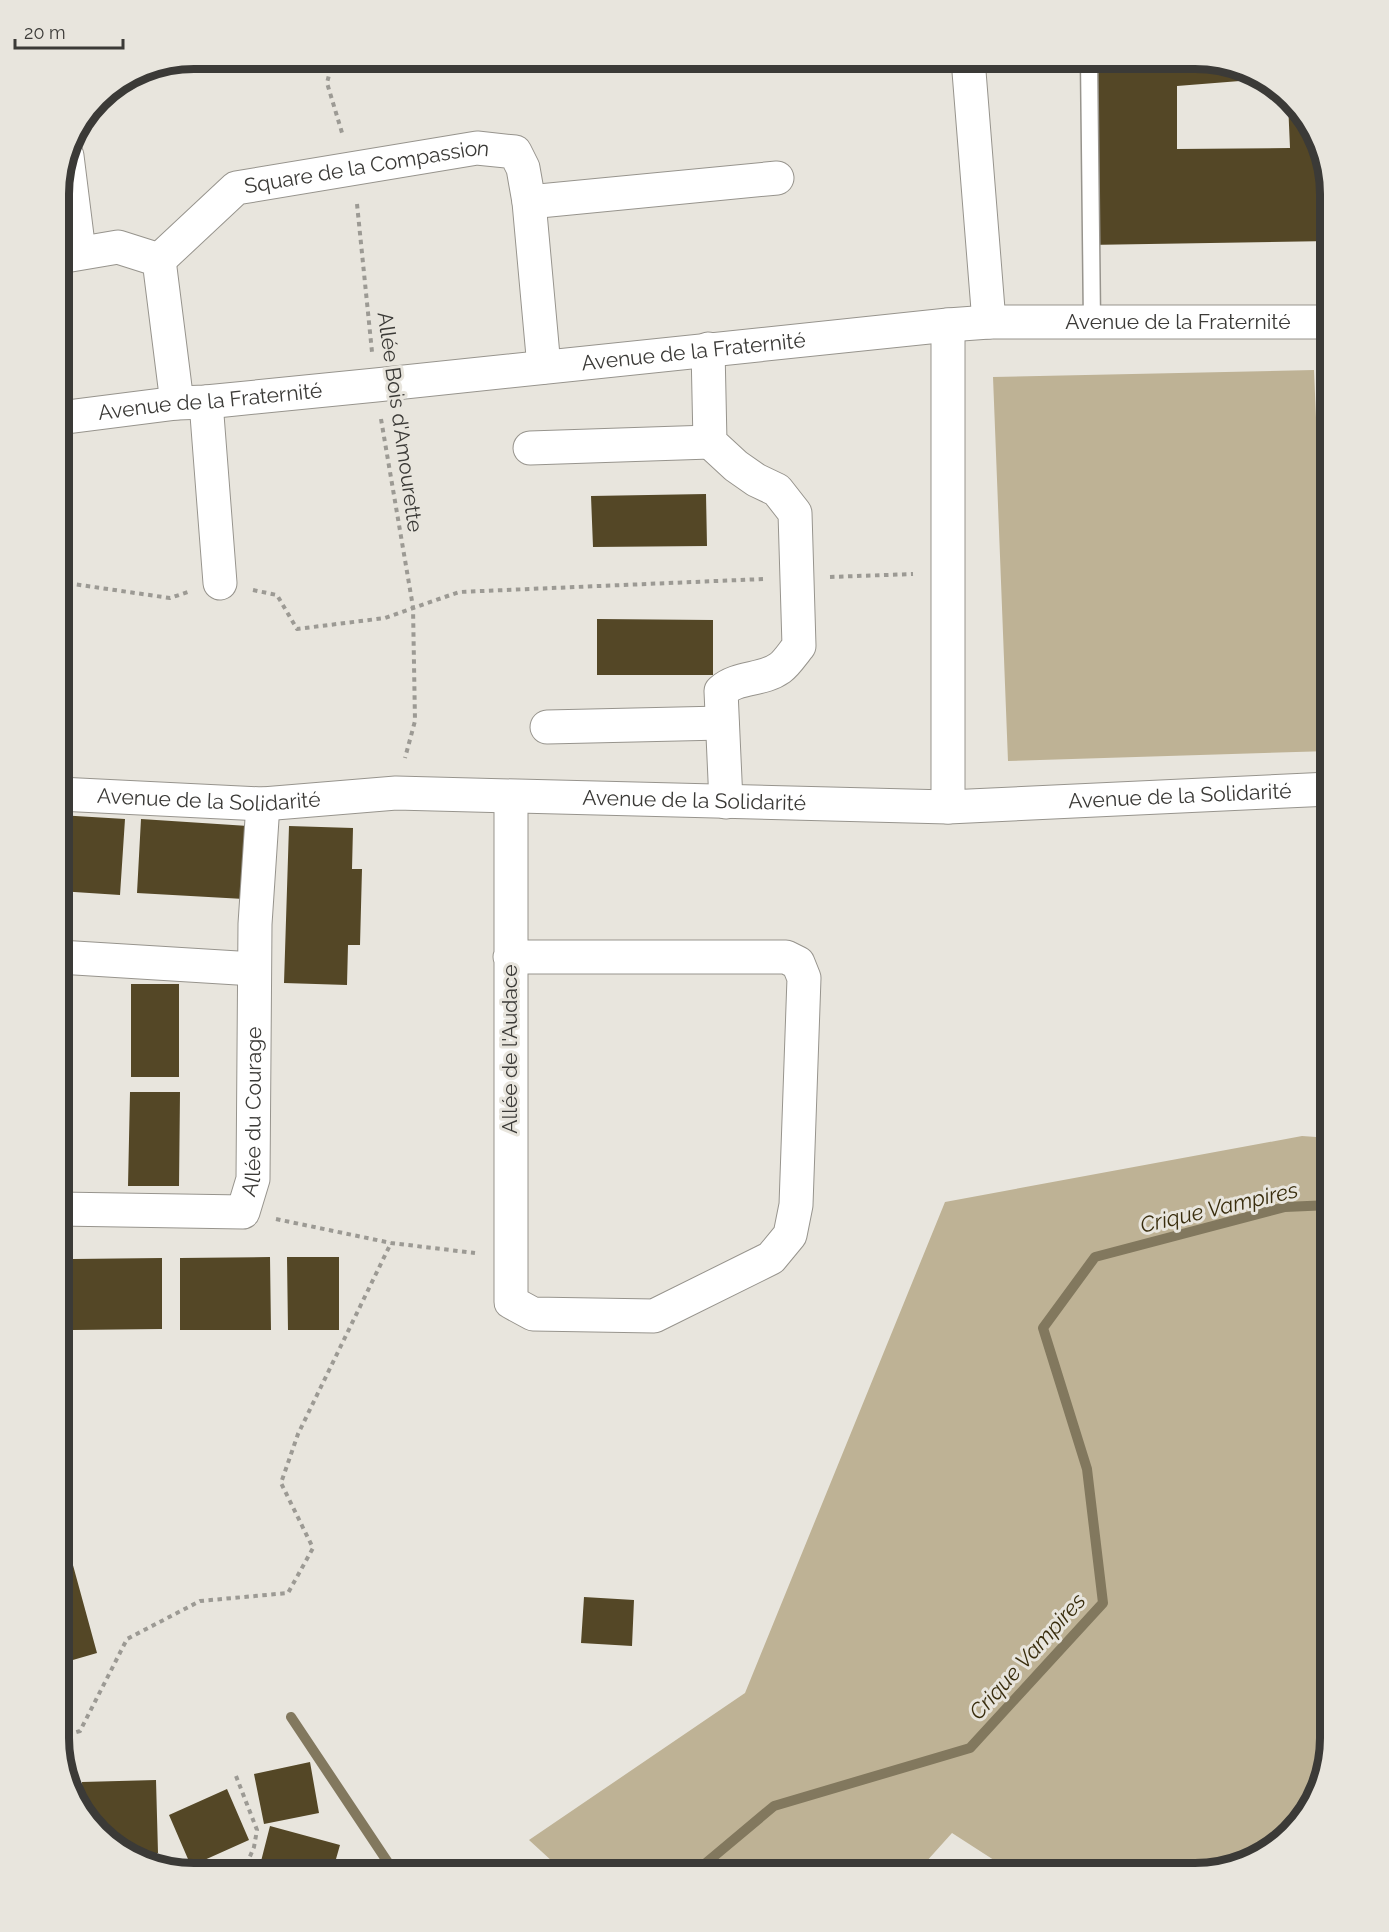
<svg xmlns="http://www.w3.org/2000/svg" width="1389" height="1932" font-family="Raleway,sans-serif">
<rect width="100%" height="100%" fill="#e8e5dd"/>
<path fill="#beb295" d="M1314,370L1330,751L1008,761L993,377Z
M1302,1136L1330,1138V1738L1312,1805L1263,1855L1195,1873H1014L952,1833L916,1873H565L529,1840L745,1693L945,1202Z"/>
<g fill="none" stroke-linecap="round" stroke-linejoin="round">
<path stroke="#82785e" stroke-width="10" d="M291,1717L395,1873
M694,1873L774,1806L970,1748L1103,1603L1087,1469L1043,1328L1095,1257L1285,1207L1330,1205"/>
</g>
<path fill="#544726" d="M1087,59H1203L1263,77L1265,79L1177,86V149L1290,148L1288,102L1312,126L1330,194V241L1087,245Z
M706,494L707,546L593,547L591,496Z
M597,619L713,620V675H597Z
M59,815L125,819L120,895L59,891Z
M141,819L248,826L244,899L137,893Z
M289,826L353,828L352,869H362L360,945H348L347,985L284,983Z
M131,984H179V1077H131Z
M130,1092H180L179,1186H128Z
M270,1257L271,1330H180V1258Z
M287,1257H339V1330H288Z
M162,1258V1329L73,1330V1259Z
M62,1525L97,1653L59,1664V1526Z
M584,1597L634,1600L632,1646L581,1643Z
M310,1762L319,1813L264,1824L254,1774Z
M156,1780L158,1853L125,1854L83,1812L82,1782Z
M227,1789L249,1840L191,1866L169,1815Z
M270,1826L340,1845L332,1873H258Z"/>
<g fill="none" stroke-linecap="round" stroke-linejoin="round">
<g stroke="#97948d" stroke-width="19">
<path id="service" d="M1089,59L1092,322"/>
</g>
<g stroke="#97948d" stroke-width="35">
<g id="minor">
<path d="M968,59L989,322"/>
<path d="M67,156L79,252"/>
<path d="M529,202L777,178"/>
<path d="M59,257L118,247L159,260L177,403"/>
<path id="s1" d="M159,260L236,188L477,148L515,152L523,168L529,202L544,367"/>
<path d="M708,349L710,442L736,466L756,480L777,490L795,513L799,646C793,653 787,663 780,668C762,681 738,676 721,691L726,802"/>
<path d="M206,402L220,583"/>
<path id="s2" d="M59,418L177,403L206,402L376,385L948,325L989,322H1330"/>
<path d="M530,448L710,442"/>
<path d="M547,727L722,723"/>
<path id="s3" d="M59,794L263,804L396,793L948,807L1330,789"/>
<path d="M948,807V325"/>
<path d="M59,957L254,969"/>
<path d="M510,957H786L798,963L804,978L796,1205L790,1235L771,1258L654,1316L533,1314L511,1302V797"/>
<path id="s4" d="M59,1209L243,1212L253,1179L255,924L263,804"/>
</g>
</g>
<path stroke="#9c9a94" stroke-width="4" stroke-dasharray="4.5 4.5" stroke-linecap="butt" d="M333,59L327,83L343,136
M357,204L372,352
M381,419L413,607L415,721L405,758
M830,577L913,574
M59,582L170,598L188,592
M253,590L277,595L297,629L385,618L459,592L763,579
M276,1219L391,1243L475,1253
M59,1737L80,1731L127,1639L200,1601L288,1593L313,1548L281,1483L298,1434L391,1243
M236,1776L257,1830L254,1847L243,1873"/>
<use href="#service" stroke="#fff" stroke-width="16"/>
<use href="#minor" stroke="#fff" stroke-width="33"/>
</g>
<g text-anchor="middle" stroke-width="6" stroke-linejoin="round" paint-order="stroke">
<g font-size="21" fill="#3b3a37" stroke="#e8e5dd">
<text dy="7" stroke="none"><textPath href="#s1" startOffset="238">Square de la Compassion</textPath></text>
<text dy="7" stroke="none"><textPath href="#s2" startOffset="1124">Avenue de la Fraternité</textPath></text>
<text dy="7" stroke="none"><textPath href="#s2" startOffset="638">Avenue de la Fraternité</textPath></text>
<text dy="7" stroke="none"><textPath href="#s2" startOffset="152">Avenue de la Fraternité</textPath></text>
<text transform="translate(400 422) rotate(82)" y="7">Allée Bois d'Amourette</text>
<text dy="7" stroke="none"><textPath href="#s3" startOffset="1122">Avenue de la Solidarité</textPath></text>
<text dy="7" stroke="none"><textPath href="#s3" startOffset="150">Avenue de la Solidarité</textPath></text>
<text dy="7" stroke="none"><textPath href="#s3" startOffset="636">Avenue de la Solidarité</textPath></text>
<text transform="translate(510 1049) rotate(-90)" y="7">Allée de l'Audace</text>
<text dy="7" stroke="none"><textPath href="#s4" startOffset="286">Allée du Courage</textPath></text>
</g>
<g font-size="22" font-style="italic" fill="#392d0d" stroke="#e8e5dd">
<text transform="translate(1219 1207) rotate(-13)" y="8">Crique Vampires</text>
<text transform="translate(1027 1656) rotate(-48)" y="8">Crique Vampires</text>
</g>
</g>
<path d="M0 0H1389V1932H0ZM194 69H1195A125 125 0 0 1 1320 194V1738A125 125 0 0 1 1195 1863H194A125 125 0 0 1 69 1738V194A125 125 0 0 1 194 69Z" fill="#e8e5dd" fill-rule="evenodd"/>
<path fill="none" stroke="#3b3a37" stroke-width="8" d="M194 69H1195A125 125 0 0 1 1320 194V1738A125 125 0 0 1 1195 1863H194A125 125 0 0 1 69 1738V194A125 125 0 0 1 194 69Z"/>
<path d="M15 39v9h108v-9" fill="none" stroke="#3b3a37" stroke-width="3"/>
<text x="24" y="39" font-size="18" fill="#3b3a37" stroke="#e8e5dd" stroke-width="4.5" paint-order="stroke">20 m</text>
</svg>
